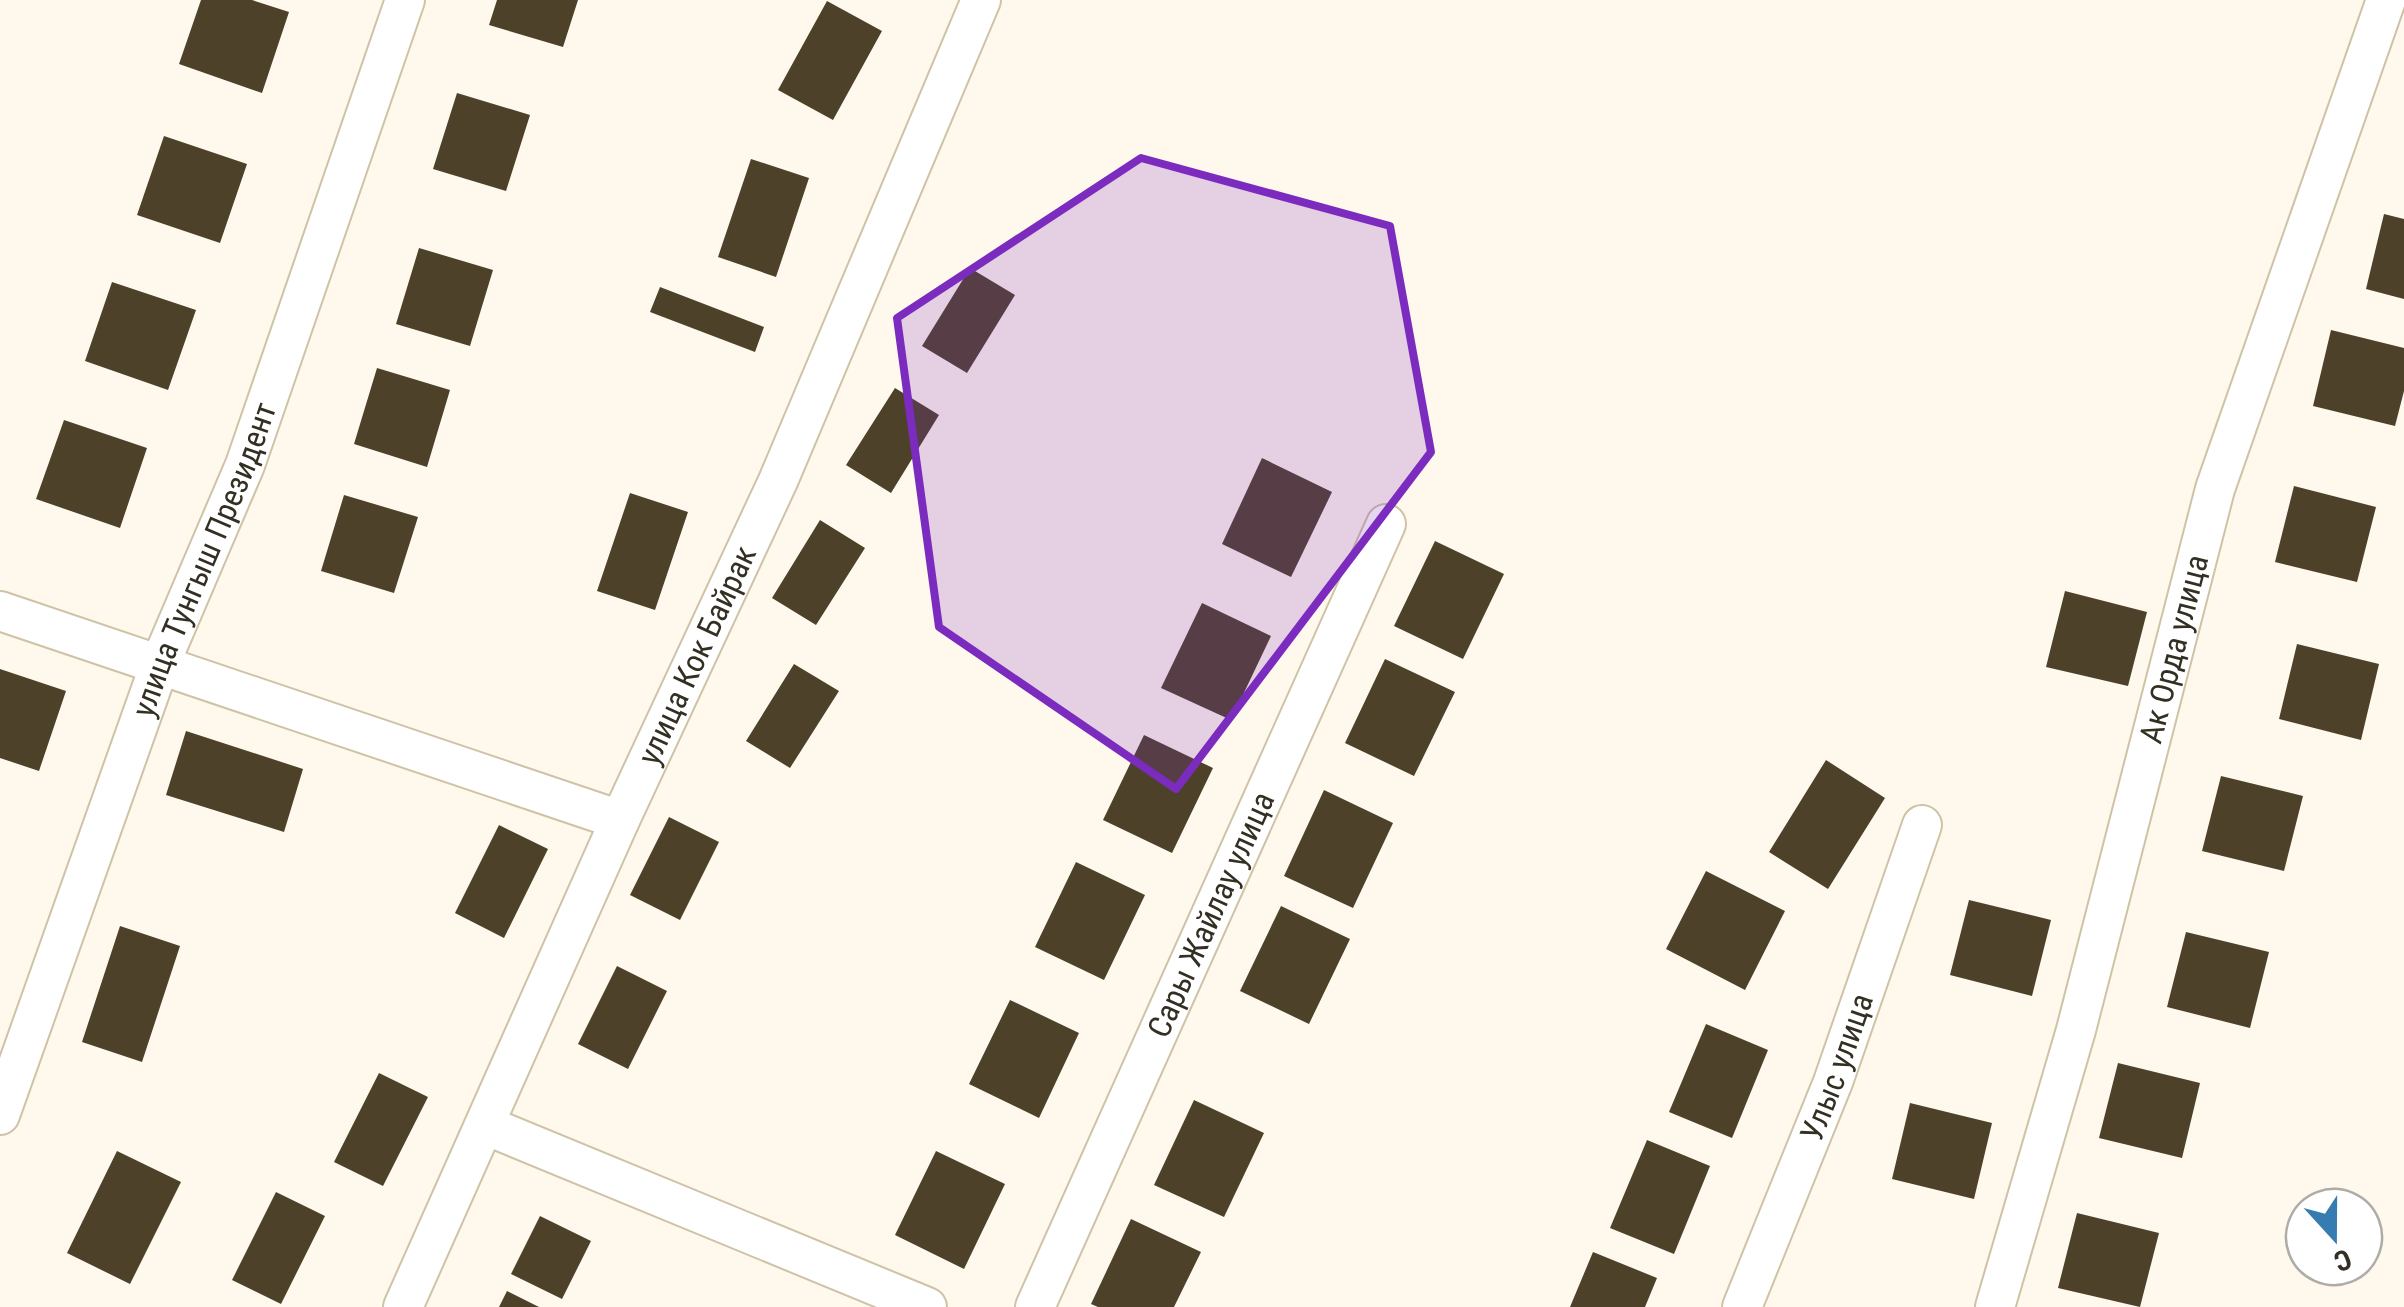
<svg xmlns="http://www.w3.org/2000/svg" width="2404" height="1307" font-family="'Roboto Condensed',sans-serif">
<rect width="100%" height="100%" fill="#fef8ed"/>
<path fill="#4d4229" d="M201,0H252L289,12L262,93L179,64Z
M497,0H578L563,47L489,25Z
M827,1L882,31L833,120L778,90Z
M457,93L530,115L506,191L433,169Z
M164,136L247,164L220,243L137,215Z
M751,159L809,178L776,277L718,257Z
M2384,214L2404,219V299L2366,289Z
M419,248L493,270L470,346L396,324Z
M970,268L1015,295L967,373L922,346Z
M112,282L196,310L168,390L85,361Z
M660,287L764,327L755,352L650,312Z
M2331,330L2404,348V391L2395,426L2313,406Z
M377,368L450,390L427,467L354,444Z
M895,388L939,415L891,493L846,465Z
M64,420L147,448L120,528L36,499Z
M1262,458L1332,492L1291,577L1222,544Z
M2294,486L2376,507L2357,582L2275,562Z
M630,493L688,512L655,610L597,591Z
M344,495L418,517L394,593L321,571Z
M820,520L865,548L816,625L772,598Z
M1435,541L1504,574L1463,659L1394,626Z
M2065,591L2147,612L2128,686L2046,667Z
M1202,603L1271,636L1231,720L1161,688Z
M2297,644L2379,664L2361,740L2279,719Z
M1385,659L1455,692L1414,776L1345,743Z
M794,664L839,691L790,768L746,741Z
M0,669L66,691L39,771L0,758Z
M186,731L303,769L284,832L166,795Z
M1144,735L1213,768L1172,853L1103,820Z
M1826,760L1885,798L1828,889L1769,852Z
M2221,776L2303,796L2284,871L2202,851Z
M1324,790L1393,823L1353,908L1284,876Z
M669,817L719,842L680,920L630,895Z
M499,825L548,849L504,938L455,913Z
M1076,862L1145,895L1104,980L1035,947Z
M1706,871L1785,911L1745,990L1666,949Z
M1969,900L2051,920L2032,996L1950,975Z
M1281,906L1350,939L1309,1024L1240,991Z
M120,926L180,946L142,1062L82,1042Z
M2186,932L2269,952L2250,1028L2167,1007Z
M617,966L667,991L628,1069L578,1044Z
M1010,1000L1079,1033L1039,1118L969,1084Z
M1706,1024L1768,1050L1732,1138L1669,1112Z
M2118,1063L2200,1083L2182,1158L2099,1138Z
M379,1073L428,1097L383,1186L334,1162Z
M1194,1100L1264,1133L1224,1217L1154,1185Z
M1910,1103L1992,1123L1974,1199L1892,1179Z
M1647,1140L1710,1166L1674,1254L1610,1228Z
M117,1151L181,1182L130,1284L67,1253Z
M936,1151L1005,1184L964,1269L895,1235Z
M276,1192L325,1216L281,1304L232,1280Z
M2077,1213L2159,1233L2140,1307L2058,1288Z
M540,1216L591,1241L562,1299L511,1274Z
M1131,1219L1201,1252L1174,1307H1098L1091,1304Z
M1593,1252L1657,1278L1645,1307H1570Z
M507,1291L539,1307H499Z"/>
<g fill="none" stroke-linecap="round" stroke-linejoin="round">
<g stroke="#cfc3a6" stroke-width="42">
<g id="street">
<path d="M0,611L620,820"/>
<path id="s1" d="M0,1115L160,664L245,465L405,0"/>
<path d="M485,1125L927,1307"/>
<path id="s2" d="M403,1307L620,820L778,481L981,0"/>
<path id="s3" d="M1035,1307L1386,524"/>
<path id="s4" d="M1742,1307L1833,1082L1922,825"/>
<path id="s5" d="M1995,1307L2076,1030L2215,489L2386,0"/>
</g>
</g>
<use href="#street" stroke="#fff" stroke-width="38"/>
</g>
<path fill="#7b2cbf" fill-opacity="0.2" stroke="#7b2cbf" stroke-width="8" stroke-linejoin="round" d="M1141,158L1390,226L1431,452L1176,789L939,627L897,318Z"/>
<g text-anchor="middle" stroke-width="10" stroke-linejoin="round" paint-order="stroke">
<g font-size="32" fill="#342f23" stroke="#fff">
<text dy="11" stroke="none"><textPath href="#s1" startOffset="592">улица Тунгыш Президент</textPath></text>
<text dy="11" stroke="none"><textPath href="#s5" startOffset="682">Ак Орда улица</textPath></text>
<text dy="11" stroke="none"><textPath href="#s2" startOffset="715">улица Кок Байрак</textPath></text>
<text dy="11" stroke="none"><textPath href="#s3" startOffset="430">Сары Жайлау улица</textPath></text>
<text dy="11" stroke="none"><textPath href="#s4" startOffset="258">Улыс улица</textPath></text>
</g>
</g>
<g transform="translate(2334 1237) rotate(159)"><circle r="48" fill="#ffffff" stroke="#aeaca7" stroke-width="2.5"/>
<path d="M0-8L18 38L0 25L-18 38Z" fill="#367cb1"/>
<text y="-15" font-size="28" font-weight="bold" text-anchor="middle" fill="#342f23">С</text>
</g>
</svg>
